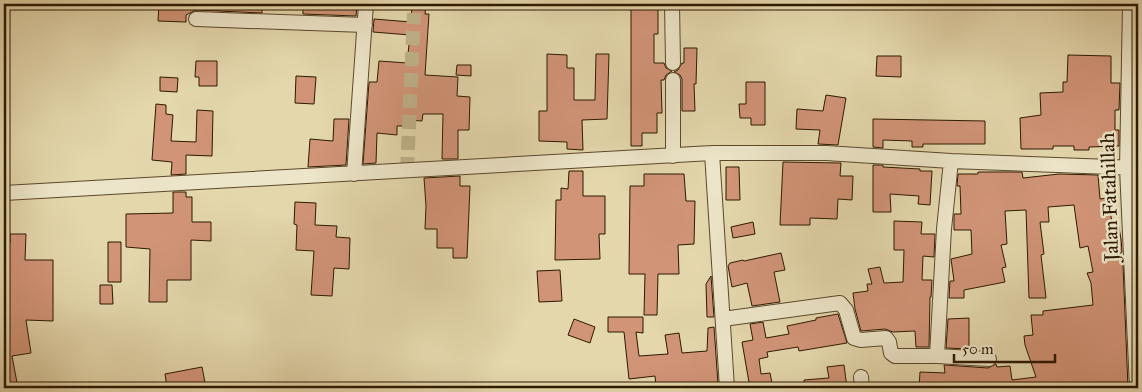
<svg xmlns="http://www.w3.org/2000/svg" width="1142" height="392" font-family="'IM FELL Great Primer',serif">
<rect width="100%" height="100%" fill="#e4d7ac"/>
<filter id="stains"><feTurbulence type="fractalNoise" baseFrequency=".004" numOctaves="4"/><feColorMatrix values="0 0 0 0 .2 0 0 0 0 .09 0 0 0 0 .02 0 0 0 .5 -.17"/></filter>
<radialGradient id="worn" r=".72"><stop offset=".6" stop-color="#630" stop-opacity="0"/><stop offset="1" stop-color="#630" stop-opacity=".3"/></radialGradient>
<path fill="#d19477" stroke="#2d1900" d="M159,4L206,6V4H262V13L196,10L186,15V22L158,21Z
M303,4H357L356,16L303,14Z
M412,4H426L425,14H429L425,75L458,77L457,96L470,97L469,130H458V159H442L443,114H423L422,121L406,120L405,126H397V135L377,133L376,163L363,164L369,82H377L379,61L407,63L410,35L373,32L374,19L411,22Z
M631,4H658V34H654V63H664L666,68L672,71L666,75L664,80H661L662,113H657V133H642V146H631Z
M684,48H697L696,84H694L695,111H682V79L680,75L674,72L678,70L682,63H684Z
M547,54L567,55V68H574V100H595L596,54H609L607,119L582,120L583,150L567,149V142L539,141V111H547Z
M1068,55L1111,56V83H1120L1119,110H1115V130H1119V146L1089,147V150H1074V146H1053V149H1021L1020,118L1041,115L1040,93L1063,92V82H1067Z
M877,56H901V77L876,76Z
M196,61H217V86H199V77H195Z
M457,65H471V76L456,75Z
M296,76L316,77L314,104L295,103Z
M160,77L178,78L177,92L160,91Z
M746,82H765V125H751V118H740L739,104H746Z
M826,95L846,98L838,145L818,144L820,130L796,129L797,109L823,111Z
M156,104L166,105V114L173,115L171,141L196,142L197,110L213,111L212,156L186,155V174L171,175L172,162L152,160Z
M334,119H349L346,165L308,167L310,139L333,141Z
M873,119L985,121V144H923V147H912V141L883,140V148L873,147Z
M783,162L841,163L840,176H853L852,200L838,199L837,219L810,218V225H780Z
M873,165H883V167L920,169V171H932L930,205L918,204L919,196L890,194L891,212H873Z
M726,167H739L740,200H726Z
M569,171H583V196H605V234H599L600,259L555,260L556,200H561V188L568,189Z
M978,172H1022L1023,178L1059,174L1098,175L1100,199L1108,198L1112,223L1118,222L1121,239L1122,252L1120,253L1123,265L1128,388H919L920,372L945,373L944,365L988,368L996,364L997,367L1010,366L1012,380L1036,377L1025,345L1024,336L1033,335L1031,315H1043V311L1093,305L1091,283L1087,273L1093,272L1088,246L1080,248L1074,205L1048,207L1049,222H1040L1044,254L1041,255L1046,298H1029L1026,210L1005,211L1007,244L1001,245L1006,267L1002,268L1005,282L964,290V298H949L950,281H954L951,259L972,254L971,230H954V214H961L960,186H957L958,174H978Z
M644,174H684L686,201H695L694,244L678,245L679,274H658L657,315H644L645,274H629L630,186H644Z
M460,176V186H470L467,258H453V248H437V229H425L426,206L424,178Z
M173,192H186V197H192V222H211V241L191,240V280H167V302H149L150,249L126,247V214L173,213Z
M295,202L316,203L315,225L337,226L336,237L350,238L349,269L334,268L332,296L311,295L314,251L296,250L297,225L294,224Z
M894,221L922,222L921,234H935L934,257L923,256L922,280H932L931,297H930L929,347H916L915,331L893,332L885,329L861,331L855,309L853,293L868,291L867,284H872L868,269L880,267L884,283L903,282L904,250H894Z
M753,222L755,234L733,238L731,227Z
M10,234H26L25,260H53V321L26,320L31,353L12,356L18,388H4V341H8L6,298H4V243H10Z
M108,242H121V282H108Z
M781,253L785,270L774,272L780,302L752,306L747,283L732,287L728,266L730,263L743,260L744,261Z
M560,270L562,301L539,302L537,271Z
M711,276L714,317H707L706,284Z
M100,285H112L113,304H100Z
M838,314L847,343L799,351L798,347L767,352L768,357L759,359L761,374L770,373L773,388H750L742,342L753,340L750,324L763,322L766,338L789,334L787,326L816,320V318Z
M608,317H643V333L636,332L639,356L668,354L665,335L679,333L682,353L707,351L708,328L714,327L718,384L676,388H656L655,376L629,379L624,332H608Z
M969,318V349L946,348L948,319Z
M574,319L595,327L590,343L568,335Z
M844,365L847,388H804V380L829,378L827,367Z
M202,367L206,388H167L165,374Z"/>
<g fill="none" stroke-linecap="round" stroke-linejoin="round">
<path stroke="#bfb18a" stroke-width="14" stroke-dasharray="14 7" stroke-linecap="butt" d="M407,171L414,13"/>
<g stroke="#5b482b" stroke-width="16">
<path id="minor" d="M672,4L673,63
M1130,4L1127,168L1137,388
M196,19L365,25
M673,80V156
M712,153L727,388
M354,174L366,4
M4,193L712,153H826L951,161L1138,168
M723,319L840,303L846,310L854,338L861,340L886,338L889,342L891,353L895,356H937L944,229L951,161
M937,356L989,359
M861,377L862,388"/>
</g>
<use href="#minor" stroke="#ede5c9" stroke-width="14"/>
</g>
<g text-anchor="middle" stroke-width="5" stroke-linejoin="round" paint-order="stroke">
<g font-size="20" fill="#2d1900" stroke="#ede5c9">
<text transform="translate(1109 197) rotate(-92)" y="7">Jalan Fatahillah</text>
</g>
</g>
<rect width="1142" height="392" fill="none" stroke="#e4d7ac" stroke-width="20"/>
<rect x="5" y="5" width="1132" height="382" fill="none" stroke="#2d1900" stroke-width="2.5"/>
<rect x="10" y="10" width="1122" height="372" fill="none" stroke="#2d1900"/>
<path d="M954 354v8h101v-8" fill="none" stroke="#2d1900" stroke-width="2.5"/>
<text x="962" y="354" font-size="15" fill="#2d1900" stroke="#ede5c9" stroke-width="4" paint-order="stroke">50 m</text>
<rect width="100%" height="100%" filter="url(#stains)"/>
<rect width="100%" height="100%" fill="url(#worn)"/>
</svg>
